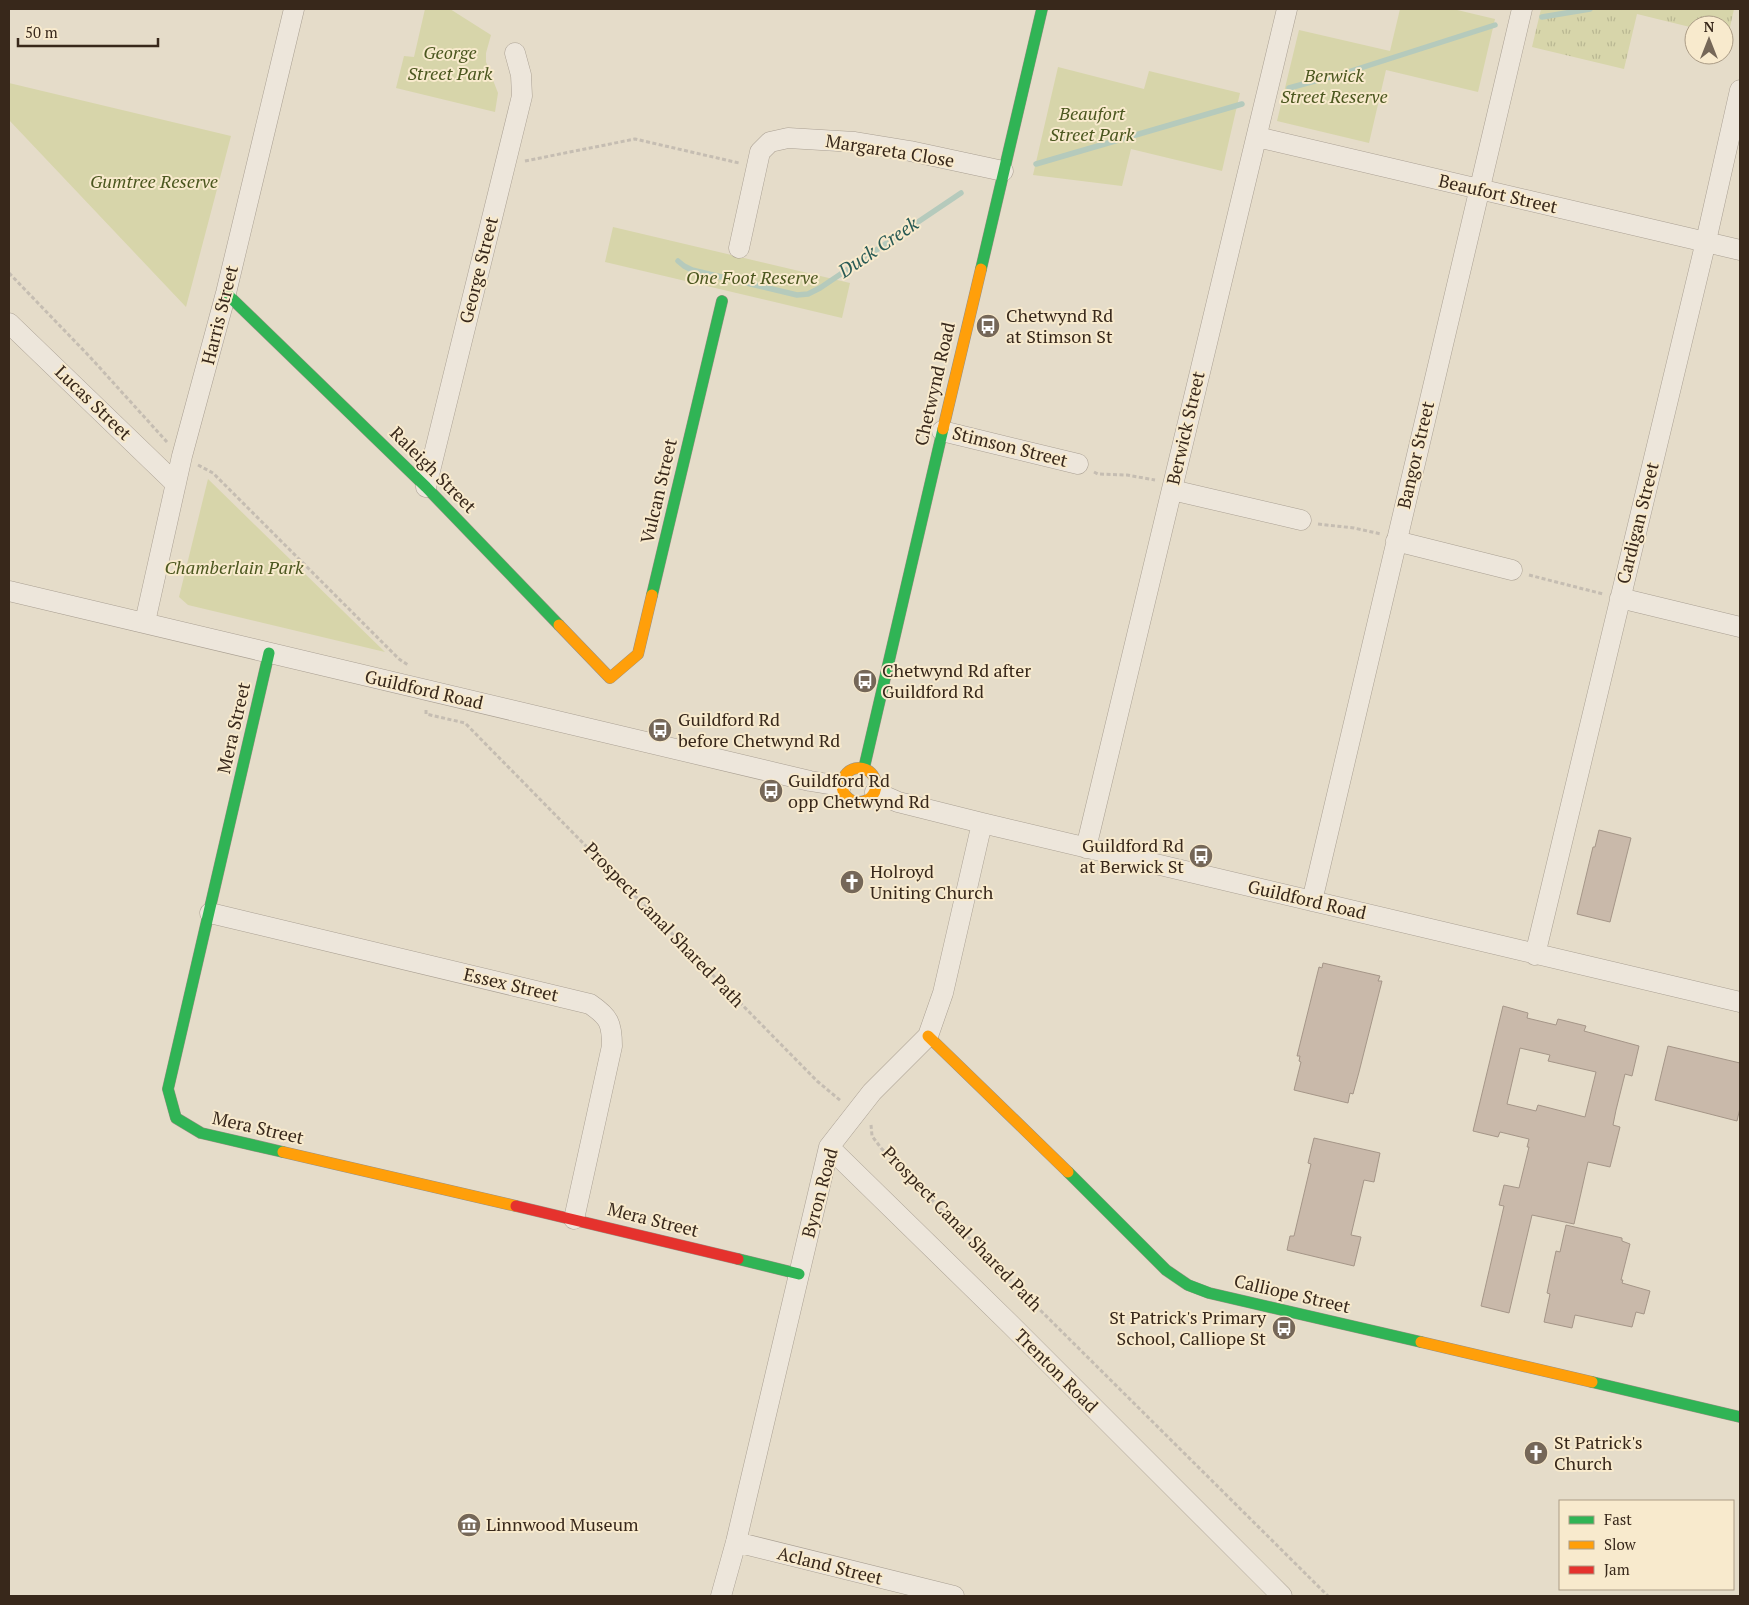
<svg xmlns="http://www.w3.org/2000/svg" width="1749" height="1605" font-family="'PT Serif',serif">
<defs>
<pattern id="grass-tufts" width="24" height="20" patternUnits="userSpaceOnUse" patternTransform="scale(1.25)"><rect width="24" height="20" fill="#d7d5aa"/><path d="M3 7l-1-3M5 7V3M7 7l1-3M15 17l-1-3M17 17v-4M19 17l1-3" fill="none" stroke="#b9b792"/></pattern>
</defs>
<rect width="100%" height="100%" fill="#e5dcc9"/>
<path fill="url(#grass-tufts)" d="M1541,9H1734L1728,36L1724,35V25H1694V28L1637,14L1624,69L1532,47Z"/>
<path fill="#d7d5aa" d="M425,9H450L491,35L486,53V62L498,93L495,112L396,88L404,56L414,57Z
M1400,9H1453L1495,19L1478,92L1386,70L1369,143L1277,121L1299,30L1390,51Z
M1058,67L1144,89L1149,71L1240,93L1222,171L1131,149L1122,186L1033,175Z
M9,83L231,136L186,307L9,120Z
M613,227L850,283L842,318L605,262Z
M208,479L385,652L188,605L179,597Z"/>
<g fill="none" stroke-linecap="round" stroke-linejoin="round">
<path stroke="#b5cabc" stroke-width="5.5" d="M1542,17L1590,9
M1289,88L1348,72L1495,25
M1036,164L1242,104
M678,261L684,266L692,270L797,295L808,294L820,288L961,193"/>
</g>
<path fill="#c9b9aa" stroke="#a59688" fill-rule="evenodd" d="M1599,830L1631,838L1610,922L1577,914L1593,847H1595Z
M1323,963L1380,976L1378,981H1382L1359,1072L1353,1094L1350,1093L1348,1103L1294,1090L1301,1062L1299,1061L1300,1056H1297L1319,967L1322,968Z
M1503,1006L1528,1013L1527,1018L1556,1025L1558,1019L1586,1026L1584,1031L1639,1046L1632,1076L1625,1074L1616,1110L1613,1125L1620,1127L1610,1167L1588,1162L1574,1224L1532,1215L1509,1313L1481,1306L1504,1206L1499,1205L1504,1185L1519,1188L1529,1147H1527L1529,1139L1500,1132L1498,1137L1473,1131ZM1520,1048L1550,1055L1548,1061L1596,1072L1585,1117L1538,1105L1536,1111L1507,1104Z
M1668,1046L1740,1063V1108L1737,1121L1655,1100Z
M1314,1138L1380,1153L1374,1182L1364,1180L1351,1235L1361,1237L1354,1266L1287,1250L1290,1236H1294L1311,1164L1308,1163Z
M1566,1225L1622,1238V1241L1630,1244L1621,1280H1623L1622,1283L1650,1291L1644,1314L1636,1312L1632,1327L1575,1315L1572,1328L1544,1322L1550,1294L1547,1293L1556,1251L1560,1252Z"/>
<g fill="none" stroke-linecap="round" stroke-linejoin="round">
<g stroke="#aaa093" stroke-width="21">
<path id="street" d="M1257,137L1740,250
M739,248L760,152L770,142L788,138L855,142L910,151L1003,171
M9,323L176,484
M942,431L1078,464
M426,487L522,96L521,75L515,53
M1172,490L1301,520
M1396,541L1512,570
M9,591L810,781L841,786
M1620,598L1740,627
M145,622L182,456L226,293L294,9
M875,792L898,802L982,823L1740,1002
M1086,848L1287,9
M1312,901L1522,9
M210,913L590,1004C609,1017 612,1023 612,1046L574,1219
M1535,955L1706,241L1740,90
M829,1147L1010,1324L1282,1596
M736,1542L954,1596
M721,1596L736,1542L829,1147L872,1092L928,1036L943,993L982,823"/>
</g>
<g stroke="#999083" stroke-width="12">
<path id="fast" d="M981,269L1042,9
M226,293L426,487L559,625
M652,595L722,301
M269,653L168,1089L176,1118L201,1133L283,1152
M864,768L943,429
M1068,1172L1166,1270L1188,1285L1209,1293L1421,1342
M738,1259L799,1274
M1592,1382L1740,1417"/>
</g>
<g stroke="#999083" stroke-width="12">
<path id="slow" d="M943,429L981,269
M559,625L610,678L638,654L652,595
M842 785a17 17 0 1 1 34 0a17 17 0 1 1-34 0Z
M928,1036L1068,1172
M283,1152L516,1206
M1421,1342L1592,1382"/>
</g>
<g stroke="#999083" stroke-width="12">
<path id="jam" d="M516,1206L738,1259"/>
</g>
<path stroke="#c5bdb2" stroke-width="3" stroke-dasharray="4 2.5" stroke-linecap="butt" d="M525,161L635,139L739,163
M9,273L90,357L167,442
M198,465L213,473L399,659L408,665
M1094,472L1098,474L1127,475L1155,480
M1318,524L1354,528L1381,534
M1529,575L1603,594
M426,710V714L465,723L817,1081L841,1101
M871,1125L872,1136L881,1148L1023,1293L1328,1596"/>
<use href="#street" stroke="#ede6db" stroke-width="20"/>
<use href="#fast" stroke="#30b455" stroke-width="11"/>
<use href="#slow" stroke="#ff9f0a" stroke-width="11"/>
<use href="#jam" stroke="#e5322d" stroke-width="11"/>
</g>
<defs>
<g id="bus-disc" transform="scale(1.25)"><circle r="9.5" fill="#756758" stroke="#f8eacd"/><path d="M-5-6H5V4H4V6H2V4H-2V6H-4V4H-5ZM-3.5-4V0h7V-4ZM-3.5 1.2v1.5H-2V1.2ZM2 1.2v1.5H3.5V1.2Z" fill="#fff"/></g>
<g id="church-disc" transform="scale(1.25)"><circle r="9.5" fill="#756758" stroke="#f8eacd"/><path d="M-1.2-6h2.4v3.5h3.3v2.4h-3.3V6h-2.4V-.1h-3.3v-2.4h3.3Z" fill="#fff"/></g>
<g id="museum-disc" transform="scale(1.25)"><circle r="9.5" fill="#756758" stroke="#f8eacd"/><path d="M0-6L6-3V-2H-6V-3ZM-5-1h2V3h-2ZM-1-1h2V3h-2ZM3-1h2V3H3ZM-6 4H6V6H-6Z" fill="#fff"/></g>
</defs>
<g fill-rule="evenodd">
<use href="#bus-disc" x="988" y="326"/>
<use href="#bus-disc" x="865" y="681"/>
<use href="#bus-disc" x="660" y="730"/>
<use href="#bus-disc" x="771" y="791"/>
<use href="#bus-disc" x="1201" y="856"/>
<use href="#church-disc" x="852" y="882"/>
<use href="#bus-disc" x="1284" y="1328"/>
<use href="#church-disc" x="1536" y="1453"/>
<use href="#museum-disc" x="469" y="1525"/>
</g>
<g text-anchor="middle" stroke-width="4" stroke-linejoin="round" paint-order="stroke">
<g font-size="18" font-style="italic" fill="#4b571f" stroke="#f8eacd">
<text x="450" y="59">George<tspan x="450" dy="21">Street Park</tspan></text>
<text x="1334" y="82">Berwick<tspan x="1334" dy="21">Street Reserve</tspan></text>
<text x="1092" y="120">Beaufort<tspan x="1092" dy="21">Street Park</tspan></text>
<text x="154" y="188">Gumtree Reserve</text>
<text x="752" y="284">One Foot Reserve</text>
<text x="234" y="574">Chamberlain Park</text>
</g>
<g font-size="18" fill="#38281b" stroke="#f8eacd">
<text transform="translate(890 151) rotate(9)" y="6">Margareta Close</text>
<text transform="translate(1498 194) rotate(13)" y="6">Beaufort Street</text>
<text transform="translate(479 270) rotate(-76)" y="6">George Street</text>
<text transform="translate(220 315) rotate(-76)" y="6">Harris Street</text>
<text transform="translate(935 384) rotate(-77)" y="6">Chetwynd Road</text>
<text transform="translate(93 403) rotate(44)" y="6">Lucas Street</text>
<text transform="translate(1186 428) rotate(-77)" y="6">Berwick Street</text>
<text transform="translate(1010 447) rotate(14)" y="6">Stimson Street</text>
<text transform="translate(1416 455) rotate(-77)" y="6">Bangor Street</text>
<text transform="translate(433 470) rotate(45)" y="6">Raleigh Street</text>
<text transform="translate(659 491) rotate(-77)" y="6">Vulcan Street</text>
<text transform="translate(1638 523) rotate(-76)" y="6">Cardigan Street</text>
<text transform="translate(424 690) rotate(13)" y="6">Guildford Road</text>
<text transform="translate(234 728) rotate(-77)" y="6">Mera Street</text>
<text transform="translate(1307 900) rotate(13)" y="6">Guildford Road</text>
<text transform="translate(664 925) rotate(46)" y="6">Prospect Canal Shared Path</text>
<text transform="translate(511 985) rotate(13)" y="6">Essex Street</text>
<text transform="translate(258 1128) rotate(13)" y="6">Mera Street</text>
<text transform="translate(820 1193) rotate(-75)" y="6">Byron Road</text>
<text transform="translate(653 1220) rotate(14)" y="6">Mera Street</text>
<text transform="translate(962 1229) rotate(46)" y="6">Prospect Canal Shared Path</text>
<text transform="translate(1292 1294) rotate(13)" y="6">Calliope Street</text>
<text transform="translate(1056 1371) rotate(45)" y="6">Trenton Road</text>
<text transform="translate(830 1566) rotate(14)" y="6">Acland Street</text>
</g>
<g font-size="18" fill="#38281b" stroke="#f8eacd" text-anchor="start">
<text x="1006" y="322">Chetwynd Rd<tspan x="1006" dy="21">at Stimson St</tspan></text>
<text x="882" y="677">Chetwynd Rd after<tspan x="882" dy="21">Guildford Rd</tspan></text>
<text x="678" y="726">Guildford Rd<tspan x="678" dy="21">before Chetwynd Rd</tspan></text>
<text x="788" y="787">Guildford Rd<tspan x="788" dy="21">opp Chetwynd Rd</tspan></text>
<text x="1184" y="852" text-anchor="end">Guildford Rd<tspan x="1184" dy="21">at Berwick St</tspan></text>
<text x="870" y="878">Holroyd<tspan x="870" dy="21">Uniting Church</tspan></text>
<text x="1266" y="1324" text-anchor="end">St Patrick's Primary<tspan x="1266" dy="21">School, Calliope St</tspan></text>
<text x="1554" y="1449">St Patrick's<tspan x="1554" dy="21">Church</tspan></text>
<text x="486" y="1531">Linnwood Museum</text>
</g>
<g font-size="19" font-style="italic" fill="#285a54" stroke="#f8eacd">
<text transform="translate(878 247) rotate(-34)" y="7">Duck Creek</text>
</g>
</g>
<rect width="1749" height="1605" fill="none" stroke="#38281b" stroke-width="20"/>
<rect x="1559" y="1500" width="175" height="90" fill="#f8eacd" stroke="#ab9c86"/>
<rect x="1569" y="1516" width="25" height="8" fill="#30b455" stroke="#ab9c86"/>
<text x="1604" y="1525" font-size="15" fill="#38281b">Fast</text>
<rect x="1569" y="1541" width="25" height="8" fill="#ff9f0a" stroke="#ab9c86"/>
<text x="1604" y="1550" font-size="15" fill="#38281b">Slow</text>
<rect x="1569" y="1566" width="25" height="8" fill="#e5322d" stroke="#ab9c86"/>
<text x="1604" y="1575" font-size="15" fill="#38281b">Jam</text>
<g transform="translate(1709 40)"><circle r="24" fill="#f8eacd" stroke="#ab9c86"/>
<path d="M0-4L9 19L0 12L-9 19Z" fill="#756758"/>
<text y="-8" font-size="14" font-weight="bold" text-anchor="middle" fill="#38281b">N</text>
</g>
<path d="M18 38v8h140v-8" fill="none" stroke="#38281b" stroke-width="2.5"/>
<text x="25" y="38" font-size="15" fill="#38281b" stroke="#f8eacd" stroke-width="4" paint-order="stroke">50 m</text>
</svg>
